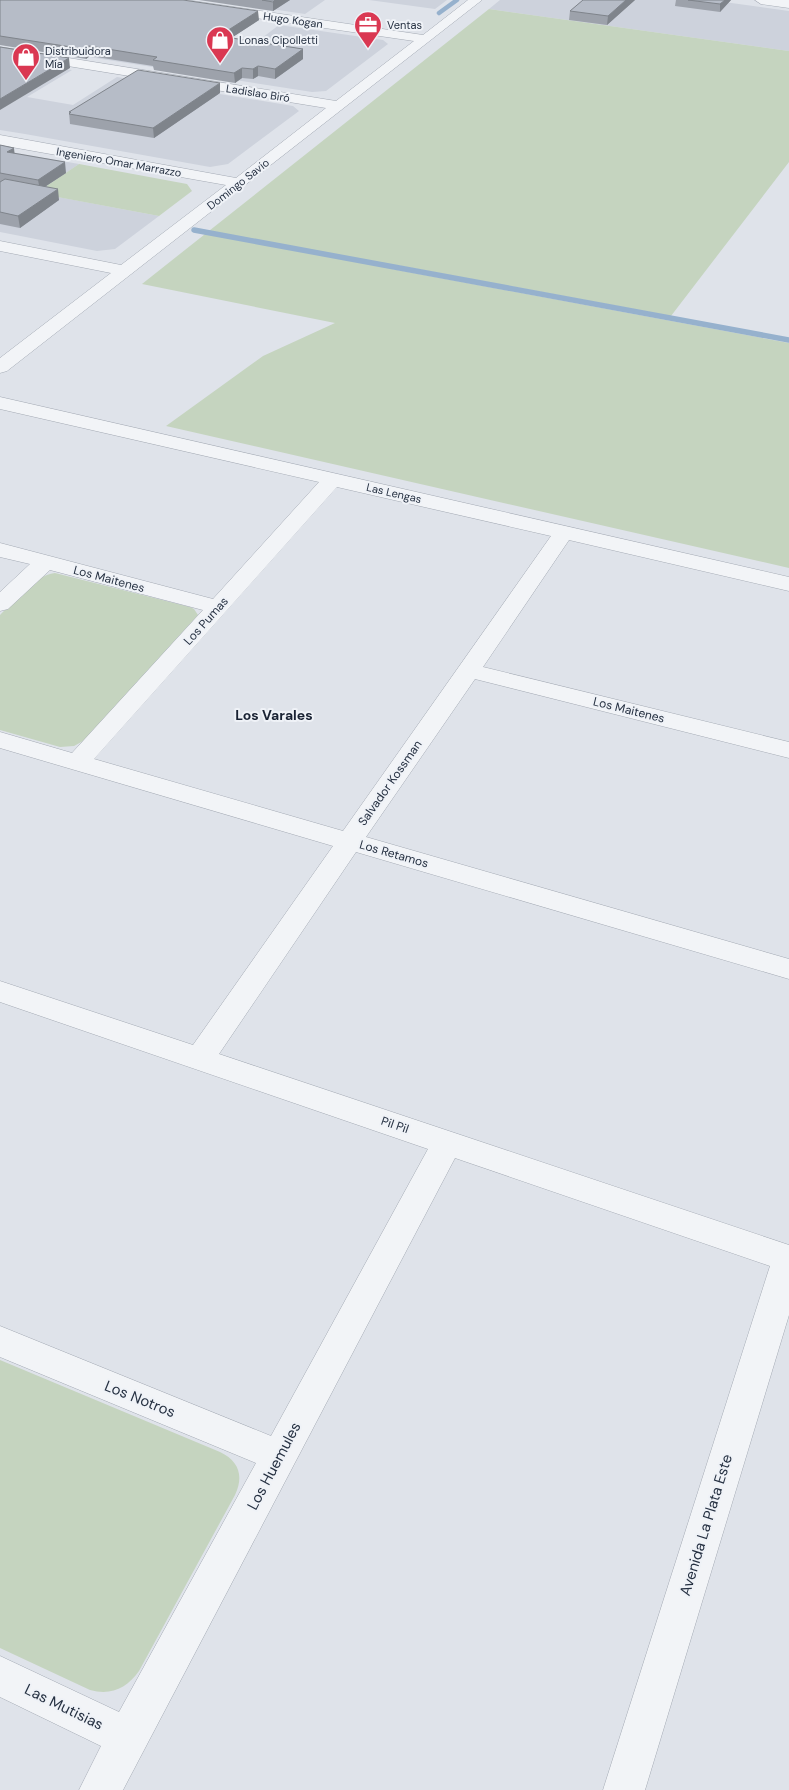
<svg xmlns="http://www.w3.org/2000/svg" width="789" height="1790" font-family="'DM Sans',sans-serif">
<rect width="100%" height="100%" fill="#dfe3ea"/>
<path fill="#cdd2dc" d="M210,0H325L305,14Z
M369,0H447L435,9Z
M500,0H710L789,11V51L489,9Z
M214,15L257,21L220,45L246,50L279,25L383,40L388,44L326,91L312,92L0,43V17Z
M0,58L72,70L27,97L73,105L117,77L293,106L299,111L228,164L210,167L25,134L0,130Z
M0,150L79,164L37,193L159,216L115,249L97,251L0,232Z"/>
<path fill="#c5d4bf" d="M489,9L789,51V162L671,316L396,265L392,269L789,343V568L166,426L263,356L335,323L142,284Z
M79,164L187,184L192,191L159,216L36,193Z
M55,573L190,607L194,609L198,615L85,740L74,746L60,747L0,730V615C16,600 33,576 55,573Z
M0,1360L220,1452C239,1461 244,1476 235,1495L139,1671C127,1688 111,1696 90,1690L0,1648Z"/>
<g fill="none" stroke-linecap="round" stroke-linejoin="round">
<path stroke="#96b1cd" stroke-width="4.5" d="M439,13L457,0"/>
<path stroke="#96b1cd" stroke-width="5.5" d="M194,230L789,340"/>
<g stroke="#a4aab4" stroke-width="1">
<path id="minor" d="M154,0H186L423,35L468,0H482L7,371L0,373V358L111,273L0,251V241L121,265L226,185L0,145V135L236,178L326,108L0,55V47L336,101L414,41L160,4Z
M755,0H789V8L761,4Z
M0,397L789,577V591L569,540L483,667L789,742V758L475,679L366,837L789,959V979L356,852L219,1054L789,1245V1315L645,1790H603L770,1266L455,1158L123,1790H79L101,1746L0,1697V1656L119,1712L256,1463L0,1357V1326L271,1436L428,1149L0,1002V981L193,1045L333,846L0,748V732L72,753L203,610L50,570L8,609L0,611V592L30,564L0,557V543L213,599L319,482L0,409ZM337,487L551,536L343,831L94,759Z"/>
</g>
<use href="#minor" fill="#f2f4f7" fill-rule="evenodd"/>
</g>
<path fill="#9da2ab" d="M0,0L259,20L231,38L303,49V59L275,79L258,76L253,79L242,78L235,83L154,70L153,66L90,56L86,59L0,45Z
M199,0H290L273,11Z
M583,0H635L607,25L569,20L570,11Z
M676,0H731L720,12L675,6Z
M220,93L154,138L70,124L69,112Z
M0,145L14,153L66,173L46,186L59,200L20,228L0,224Z"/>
<path fill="#7f848b" d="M275,0H290L273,11V2Z
M626,0H635L607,25L608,16Z
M725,0H731L720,12V4Z
M258,11L259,20L219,46V36Z
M89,46L90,56L86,59L84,49Z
M303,49V59L275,79V69Z
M69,58L70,68L0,110V99Z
M258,66V76L253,79V69Z
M242,68V78L235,83L234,73Z
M220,83V93L154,138L153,128Z
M14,148L15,158L7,152Z
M65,162L66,173L40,190L38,180Z
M58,189L59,200L20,228L18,216Z"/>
<path fill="#b6bcc7" stroke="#7f848b" d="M0,0H183L258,11L219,36L303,49L275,69L258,66L253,69L242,68L234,73L153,60L157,57L89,46L84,49L0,36Z
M262,0H275L273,2Z
M583,0H626L608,16L570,11Z
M688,0H725L720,4Z
M0,47L69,58L0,99Z
M138,70L220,83L153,128L69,114L71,112H69Z
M0,145L14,148L7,152L65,162L38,180L0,173Z
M5,179L58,189L18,216L0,212V182Z"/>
<defs>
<g id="office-pin" transform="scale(1.4375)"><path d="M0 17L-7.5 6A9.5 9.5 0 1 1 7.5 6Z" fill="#da3852" stroke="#eff2f7"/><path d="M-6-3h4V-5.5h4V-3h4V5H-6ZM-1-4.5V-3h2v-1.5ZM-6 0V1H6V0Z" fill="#fff"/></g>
<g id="shop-pin" transform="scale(1.4375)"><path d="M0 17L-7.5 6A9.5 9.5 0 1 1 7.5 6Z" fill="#da3852" stroke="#eff2f7"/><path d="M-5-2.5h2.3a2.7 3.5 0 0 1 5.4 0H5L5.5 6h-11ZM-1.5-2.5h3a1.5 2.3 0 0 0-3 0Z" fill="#fff"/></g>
</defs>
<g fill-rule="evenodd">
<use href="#office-pin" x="368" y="25"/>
<use href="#shop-pin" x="220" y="40"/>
<use href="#shop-pin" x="26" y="57"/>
</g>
<g text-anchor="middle" stroke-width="4" stroke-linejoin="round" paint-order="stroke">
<g font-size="11" fill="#263142" stroke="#eff2f7">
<text transform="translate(293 20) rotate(8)" y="4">Hugo Kogan</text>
<text transform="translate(258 93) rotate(9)" y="4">Ladislao Biró</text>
<text transform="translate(119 162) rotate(10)" y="4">Ingeniero Omar Marrazzo</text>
<text transform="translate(238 184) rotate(-38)" y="4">Domingo Savio</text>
<text transform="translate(394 493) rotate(13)" y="4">Las Lengas</text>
</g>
<g font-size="11" fill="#263142" stroke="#eff2f7" text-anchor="start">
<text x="387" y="29">Ventas</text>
<text x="239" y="44">Lonas Cipolletti</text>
<text x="45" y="55">Distribuidora<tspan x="45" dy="13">Mía</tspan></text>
</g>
<g font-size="12" fill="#263142" stroke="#eff2f7">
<text transform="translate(109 579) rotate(15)" y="4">Los Maitenes</text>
<text transform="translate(206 621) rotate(-48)" y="4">Los Pumas</text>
<text transform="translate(629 710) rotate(14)" y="4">Los Maitenes</text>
<text transform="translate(390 783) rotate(-55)" y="4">Salvador Kossman</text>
<text transform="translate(394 854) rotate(16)" y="4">Los Retamos</text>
<text transform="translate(395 1125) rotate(19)" y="4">Pil Pil</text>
</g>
<g font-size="14" font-weight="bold" fill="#192233" stroke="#eff2f7">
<text x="274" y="720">Los Varales</text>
</g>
<g font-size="15" fill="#263142" stroke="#eff2f7">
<text transform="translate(140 1399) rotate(22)" y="5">Los Notros</text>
<text transform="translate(274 1466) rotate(-62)" y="5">Los Huemules</text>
<text transform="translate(706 1525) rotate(-73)" y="5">Avenida La Plata Este</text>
<text transform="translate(64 1707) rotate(26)" y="5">Las Mutisias</text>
</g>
</g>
</svg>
